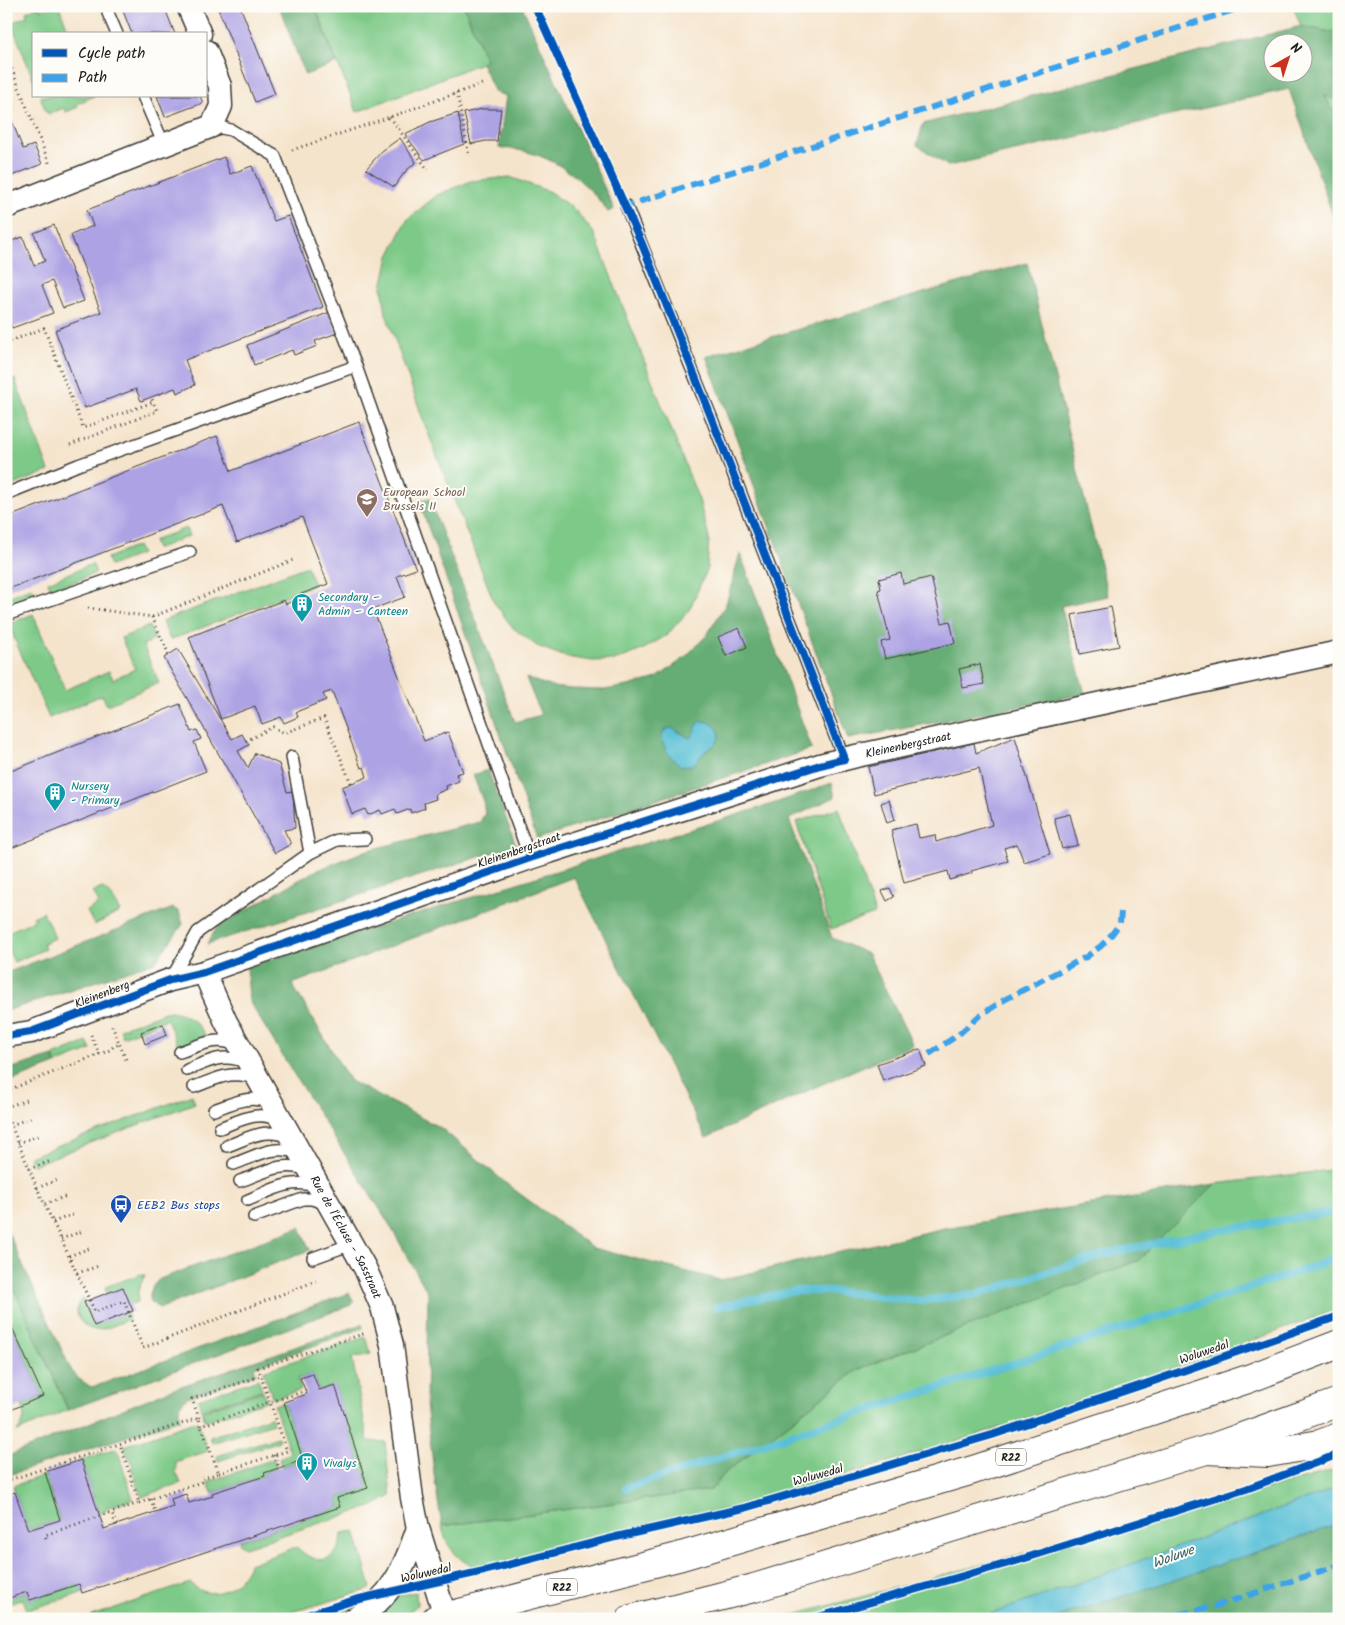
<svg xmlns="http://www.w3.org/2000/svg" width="1345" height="1625" font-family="Kalam,sans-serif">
<rect width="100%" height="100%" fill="#fdfcf7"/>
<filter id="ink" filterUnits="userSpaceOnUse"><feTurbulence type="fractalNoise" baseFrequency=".02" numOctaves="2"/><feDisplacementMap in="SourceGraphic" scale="10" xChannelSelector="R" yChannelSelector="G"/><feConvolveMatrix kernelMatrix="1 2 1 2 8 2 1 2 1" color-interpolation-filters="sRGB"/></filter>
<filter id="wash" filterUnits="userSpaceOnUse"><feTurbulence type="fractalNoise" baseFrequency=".0096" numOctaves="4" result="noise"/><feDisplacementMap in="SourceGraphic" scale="20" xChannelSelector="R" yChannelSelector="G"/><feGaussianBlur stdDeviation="1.12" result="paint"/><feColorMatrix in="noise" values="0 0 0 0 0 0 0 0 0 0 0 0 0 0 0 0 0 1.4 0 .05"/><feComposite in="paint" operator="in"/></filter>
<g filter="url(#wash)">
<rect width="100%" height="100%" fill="#f5e4cc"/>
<path fill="#7dc987" stroke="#4c7252" d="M39,6L41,10L50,6H59L70,34H34V81L12,25L13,22L27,16L26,12Z
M315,6H464L486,61L357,112Z
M1293,6H1322V8L1339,11V34L1301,26Z
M1339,57V94L1334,73L1336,59Z
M1324,94L1339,102V121Z
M40,96H94L77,104L78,107L66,112L64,108L49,114L46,112Z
M510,177L550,192L575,210L594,233L699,500L709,538L707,570L689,610L667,635L642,650L617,660L593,661L566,657L537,646L512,627L494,602L425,425L386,314L382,287L389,256L407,220L437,195L471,181Z
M15,379L49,471L6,488V382Z
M186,528L189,536L156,549L153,541Z
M137,546L141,554L110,566L107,558Z
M92,564L96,573L51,591L48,582Z
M307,566L314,585L170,640L162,621Z
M32,587L36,596L6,608V598Z
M33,614L65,690L109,671L113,679L135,669L121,638L149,626L155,639L143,645L159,683L107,705L102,695L49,718L8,624Z
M839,808L875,914L831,929L796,822Z
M102,888L112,896L120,912L94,925L87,911L99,903L93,892Z
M43,912L55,938L43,943L45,949L14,962L6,945V933L35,920L33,917Z
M171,1011C187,1013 198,1023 206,1036L178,1046L167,1019L123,1037L120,1029L165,1012Z
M87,1042L91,1050L56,1064L53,1056Z
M192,1095L195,1103L33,1165L29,1157Z
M1339,1169V1309L1124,1387L943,1446L730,1509L650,1525L478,1569C458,1560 446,1548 442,1526L711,1490L726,1472L857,1370L1139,1260L1215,1184Z
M6,1271L68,1410L17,1432C24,1423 26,1416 22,1405L43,1396L6,1314Z
M141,1274L145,1275L138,1290V1302L130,1304L107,1294L105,1287Z
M83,1298L94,1326L127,1313L129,1319C119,1323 106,1330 95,1330C80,1328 70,1309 83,1298Z
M366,1337L371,1354L352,1358L368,1441L385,1442L391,1496L374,1506L245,1547L240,1544L239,1541L340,1507L337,1498L368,1488L335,1386L319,1390L313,1374L298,1379L301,1390L273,1399L263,1371Z
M258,1379L262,1390L201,1410L198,1399Z
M263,1391L266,1401L205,1421L202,1411Z
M284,1402L303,1460L281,1467L279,1458L290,1453L274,1405Z
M271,1417L273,1423L212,1443L210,1437Z
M197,1421L208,1451L175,1462L177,1469L175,1470L181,1483L142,1497L131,1467L133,1465L130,1457L128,1458L124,1446Z
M278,1437L279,1441L218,1461L217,1456Z
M117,1448L133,1499L106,1508V1511L99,1514L81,1460Z
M274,1459L277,1469L264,1473L265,1476L212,1493L208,1482Z
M1339,1469V1510L978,1619H779Z
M45,1475L60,1520L28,1530L13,1486Z
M355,1531L371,1588L368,1590L268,1619H91V1616L190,1583C211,1604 241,1588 249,1564L297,1547C316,1568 341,1562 342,1533Z
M79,1584L82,1593L27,1610L23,1599L6,1605V1599L27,1592L30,1600Z
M416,1592L417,1605C409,1614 392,1622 381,1617V1612L396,1596Z
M356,1604C340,1621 327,1619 305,1619Z"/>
<path fill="#66ad74" stroke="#416448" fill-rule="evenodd" d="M279,6H315L337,63L305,75Z
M464,6H522L614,209L608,212C582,175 545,149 499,148L506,96L495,92L481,63L486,61Z
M1301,26L1339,34V57L1336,59L1334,73L1339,94V102L1324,95L1339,121V233L1289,89L948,166L917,145L923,124ZM1272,42H1302V72H1272Z
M1027,263L1108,596L1061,606L1085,694L848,739L706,356Z
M429,498L515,722L541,715L526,678L553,687L570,689L604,690L628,686L657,678L683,659L707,635L726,604L740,553L812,749L537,839L419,501Z
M488,770L516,845L207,944L218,926L315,871L365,851L480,822L485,813L483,801L473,775Z
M832,783L835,797L789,819L832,938L868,954L913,1045L820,1085L706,1138L574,877L292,984L350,1081L441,1128L508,1185L593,1248L720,1280L944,1228L1215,1184L1139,1260L857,1370L726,1472L711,1490L442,1526L435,1482L426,1404L428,1293L388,1222L295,1076L249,1001L247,967L772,804Z
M173,908L179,912L183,924L155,962L6,1011V973Z
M53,1056L56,1064L6,1083V1070Z
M300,1227L310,1250L161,1308C144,1304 149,1287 160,1279Z
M6,1228L71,1370L79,1379L91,1387L99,1385L349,1293L354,1302L351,1305L68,1410L6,1271Z
M362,1324L363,1328L254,1367L256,1374L188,1397C180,1402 177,1410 180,1419L6,1476V1457L170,1390Z
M1339,1510V1619H978Z"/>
<path fill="#58bfd6" stroke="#3a6e79" d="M705,721C714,723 724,732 717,742C715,746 710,747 707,750C702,754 698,760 693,765L681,766C671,759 661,747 662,734L666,729L672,728L690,738C694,735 695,727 699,722Z
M1339,1487V1524L1171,1581L1051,1619H976L1082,1582Z"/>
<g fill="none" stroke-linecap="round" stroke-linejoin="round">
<path stroke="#58bfd6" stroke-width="8" d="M716,1307L795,1291H832L920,1301L978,1294L1105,1254L1210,1232L1339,1211
M626,1488L1298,1272L1339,1257"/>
</g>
<g id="blocks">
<path fill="#ada2e4" d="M121,6H164L175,34H132Z
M217,6H240L275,94L255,102Z
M157,96H200L203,103L165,117Z
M6,106L23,149L34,145L42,164L6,178Z
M482,109H501L497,141H486L471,144L464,113Z
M458,113L464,144L424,160L405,134L430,122Z
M400,138L416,162L405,172L394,187L366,169L382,151Z
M224,157L230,174L252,166L274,221L288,216L323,307L185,360L195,385L177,393L175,388L141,401L136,389L85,408L55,330L101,312L71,235L93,226L87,210Z
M54,225L84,301L63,308L52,281L42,285L53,313L12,328L6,315V243L23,237L34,266L45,261L34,233Z
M330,312L337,333L315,341L317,346L294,355L292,350L254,365L247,345Z
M359,422L416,569L397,576L405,597L373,609L424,741L448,732L463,772L456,774L459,781L446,786L447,789L435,794L436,799L424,803L425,808L411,813L410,809L397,814L395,809L382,814L380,810L368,815L365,809L352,814L342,787L367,777L364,767L361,768L332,691L323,694L326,700L296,712L298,717L284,723L281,717L262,724L255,706L221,719L189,637L284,600L286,604L297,599L296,596L328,584L302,517L237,542L223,506L6,590V518L217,436L231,471Z
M901,573L903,584L931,577L942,623L950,621L955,643L885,659L881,642L890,640L878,590L881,589L879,579Z
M1111,607L1119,646L1080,654L1072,615Z
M739,628L747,647L726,656L718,637Z
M178,649L232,739L242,734L246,741L249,745L238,751L248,768L255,753L279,764L287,792L293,791L295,828L284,830L291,844L275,853L164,658Z
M980,664L984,684L963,688L959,669Z
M180,704L191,732L197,730L201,739L194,742L206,771L6,850V773Z
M1015,737L1050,854L1024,862L1017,844L1004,848L1008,861L971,871L972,873L950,880L948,871L904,883L891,830L916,824L919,838L935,835L936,842L992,825L979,768L874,794L868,767L974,743L976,753Z
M889,800L895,820L887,823L881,803Z
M1070,814L1078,845L1062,849L1054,818Z
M890,888L894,897L887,901L882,891Z
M163,1024L167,1035L145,1044L141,1032Z
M920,1049L926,1066L883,1081L877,1064Z
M123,1287L133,1311L94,1326L84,1302Z
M6,1314L43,1396L6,1412Z
M313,1374L319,1390L335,1385L368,1488L337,1498L340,1507L82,1593L79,1584L30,1600L27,1592L6,1599V1495L15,1492L28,1530L60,1520L45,1472L81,1460L104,1529L173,1506L171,1499L186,1494L189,1503L213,1496L212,1493L265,1476L264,1473L303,1460L284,1402L307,1394L300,1378Z"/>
</g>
</g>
<g filter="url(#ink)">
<use href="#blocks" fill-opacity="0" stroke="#3d3a36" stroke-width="1"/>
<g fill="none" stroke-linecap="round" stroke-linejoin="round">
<g stroke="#3d3a36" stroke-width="14">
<path id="lane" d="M108,13L117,34
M143,96L164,145
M212,126L231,130L275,156L356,366
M626,206L710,414L844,759
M6,494L78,465L356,366L508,798L530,858
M6,615L190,552
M310,853L337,840L365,839
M171,979L198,932L310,853L292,757
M180,1052C200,1045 217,1035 238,1046
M187,1070C210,1061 223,1052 248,1063
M194,1087C216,1079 234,1068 257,1080
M214,1110C233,1103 250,1094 270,1103
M220,1128C241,1120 257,1110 279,1120
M227,1146C249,1138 267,1126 290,1138
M234,1164C256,1156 274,1144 298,1153
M240,1181C263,1173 283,1160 307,1170
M248,1200C270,1191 293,1177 316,1187
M254,1217L303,1199H312L327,1204
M313,1258L352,1244"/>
</g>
<g stroke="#3d3a36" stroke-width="25">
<g id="street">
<path d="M188,6L200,34"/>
<path d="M6,207L212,126L221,106L220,86L206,51"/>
<path id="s1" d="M204,972L226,1022L365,1268L382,1307L392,1345L412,1498L418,1528L446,1619"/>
<path id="s2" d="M6,1036L31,1032L170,980L204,972L530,858L820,765L856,756L1339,652"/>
<path d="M354,1619C392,1599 405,1566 418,1528"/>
</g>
</g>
<g stroke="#3d3a36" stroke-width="30">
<path id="secondary" d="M1206,1450L1268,1453L1320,1444L1339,1437"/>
</g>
<g stroke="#3d3a36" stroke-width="30">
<path id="highway" d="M436,1619L678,1557L973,1470L1248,1379L1339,1344
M631,1619L754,1588L1206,1450L1339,1402"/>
</g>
<path stroke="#3d3a36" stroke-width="3" stroke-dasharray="1 4" stroke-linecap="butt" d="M6,55L50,165
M457,93L469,156
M390,117L428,170
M292,150L390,117L482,84
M6,343L44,328L83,428L153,402
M70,445L157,411L151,397
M88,608L152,617L293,560
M152,617L169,655
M246,741L273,727L284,733L324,718L351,783
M112,1026L127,1062
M91,1035L99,1054
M6,1091L110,1050L114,1046L120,1044
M6,1107L27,1100
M6,1113L37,1188L95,1312L124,1301L143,1348L316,1281
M11,1125L33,1117
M18,1143L40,1135
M29,1169L51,1161
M37,1188L60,1179
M45,1204L67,1196
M53,1222L75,1214
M61,1239L83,1231
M69,1256L90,1248
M77,1273L99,1266
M199,1418L192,1399L261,1376
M274,1455L279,1468
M219,1473L287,1451L270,1402L306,1391
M6,1481L199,1418L201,1426L270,1402L258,1368L366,1333
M6,1481L9,1489L6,1490
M151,1499L155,1512
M139,1503L201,1482V1479L219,1473L201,1426
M116,1525L112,1512L139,1503L120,1444
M46,1538L45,1535L112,1512"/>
<use href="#lane" stroke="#fff" stroke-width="11"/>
<use href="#street" stroke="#fff" stroke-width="22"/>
<use href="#secondary" stroke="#fff" stroke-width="28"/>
<use href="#highway" stroke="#fff" stroke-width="28"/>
<path stroke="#3da2ea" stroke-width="6" stroke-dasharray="12 6" stroke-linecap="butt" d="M624,202L626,206L1246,6
M929,1054L958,1035L979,1016L1004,1000L1086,957L1101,946L1112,934L1120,923L1121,912
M1161,1619L1222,1604L1339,1565"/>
<g stroke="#fdfcf7" stroke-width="11">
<path id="cycleway" d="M6,1036L31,1032L170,980L204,972L530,858L820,765L844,759L710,414L642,244L535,6
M294,1619L355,1600L484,1571L616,1537L744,1508L992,1435L1151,1382L1339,1316
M811,1619L1016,1561L1246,1489L1339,1454"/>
</g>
<use href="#cycleway" stroke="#0057b8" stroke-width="8"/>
</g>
</g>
<defs>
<g id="school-pin" transform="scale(1.125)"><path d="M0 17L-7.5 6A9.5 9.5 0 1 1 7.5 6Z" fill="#8d6e63" stroke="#fdfcf7"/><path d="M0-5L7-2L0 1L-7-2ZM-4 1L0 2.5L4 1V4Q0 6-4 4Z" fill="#fff"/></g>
<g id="building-pin" transform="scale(1.125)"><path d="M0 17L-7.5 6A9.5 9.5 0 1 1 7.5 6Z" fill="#0f9aa8" stroke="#fdfcf7"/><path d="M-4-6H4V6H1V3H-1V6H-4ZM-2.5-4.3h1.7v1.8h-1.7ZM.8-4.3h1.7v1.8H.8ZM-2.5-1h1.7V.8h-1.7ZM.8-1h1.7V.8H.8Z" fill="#fff"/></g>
<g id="bus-pin" transform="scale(1.125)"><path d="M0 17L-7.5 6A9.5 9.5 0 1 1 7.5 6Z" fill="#1a4fb4" stroke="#fdfcf7"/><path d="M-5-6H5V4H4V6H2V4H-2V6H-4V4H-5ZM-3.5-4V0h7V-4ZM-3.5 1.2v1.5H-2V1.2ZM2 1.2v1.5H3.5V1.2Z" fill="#fff"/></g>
</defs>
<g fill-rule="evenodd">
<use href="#school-pin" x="367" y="499"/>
<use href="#building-pin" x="302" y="604"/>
<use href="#building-pin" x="55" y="793"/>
<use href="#bus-pin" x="121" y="1205"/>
<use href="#building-pin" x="307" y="1463"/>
</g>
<g text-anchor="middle" stroke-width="4" stroke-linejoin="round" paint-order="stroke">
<g fill="#fdfcf7" stroke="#605f5e" stroke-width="1">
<rect x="996" y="1448.5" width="30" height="17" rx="4"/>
<rect x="547" y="1578.5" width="30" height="17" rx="4"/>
</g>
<g font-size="11" font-weight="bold" fill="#1c1c1c">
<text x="1011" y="1461">R22</text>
<text x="562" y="1591">R22</text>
</g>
<g font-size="12" fill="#785e54" stroke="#fdfcf7" text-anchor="start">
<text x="383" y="496">European School<tspan x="383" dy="14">Brussels II</tspan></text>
</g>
<g font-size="12" fill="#0d838f" stroke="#fdfcf7" text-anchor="start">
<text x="318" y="601">Secondary –<tspan x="318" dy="14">Admin – Canteen</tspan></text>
<text x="71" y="790">Nursery<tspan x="71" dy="14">- Primary</tspan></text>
<text x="323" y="1467">Vivalys</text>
</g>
<g font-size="12" fill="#1c1c1c" stroke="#fdfcf7">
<text dy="4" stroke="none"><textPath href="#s2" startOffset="949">Kleinenbergstraat</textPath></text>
<text transform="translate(519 850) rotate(-19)" y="4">Kleinenbergstraat</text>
<text transform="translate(102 994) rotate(-21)" y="4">Kleinenberg</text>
<text dy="4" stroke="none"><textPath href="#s1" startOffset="301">Rue de l'Écluse - Sasstraat</textPath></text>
<text transform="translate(1204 1352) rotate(-19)" y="4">Woluwedal</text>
<text transform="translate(818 1475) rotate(-16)" y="4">Woluwedal</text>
<text transform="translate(426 1573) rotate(-13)" y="4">Woluwedal</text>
</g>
<g font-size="12" fill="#164399" stroke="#fdfcf7" text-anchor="start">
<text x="137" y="1209">EEB2 Bus stops</text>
</g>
<g font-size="14" font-style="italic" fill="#345d66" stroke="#fdfcf7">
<text transform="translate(1173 1556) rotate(-20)" y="5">Woluwe</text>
</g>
</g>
<rect width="1345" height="1625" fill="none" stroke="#fdfcf7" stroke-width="25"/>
<rect x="32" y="32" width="175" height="65" fill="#fdfcf7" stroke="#a3a29f"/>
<rect x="42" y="49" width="25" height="8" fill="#0057b8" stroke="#a3a29f"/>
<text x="78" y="58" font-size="15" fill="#1c1c1c">Cycle path</text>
<rect x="42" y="74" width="25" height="8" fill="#3da2ea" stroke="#a3a29f"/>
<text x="78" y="82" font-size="15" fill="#1c1c1c">Path</text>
<g transform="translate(1288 58) rotate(39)"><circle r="24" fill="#fdfcf7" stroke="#a3a29f"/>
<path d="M0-4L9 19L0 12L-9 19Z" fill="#c8321e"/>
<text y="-8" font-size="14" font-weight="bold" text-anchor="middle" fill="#1c1c1c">N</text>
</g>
</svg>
